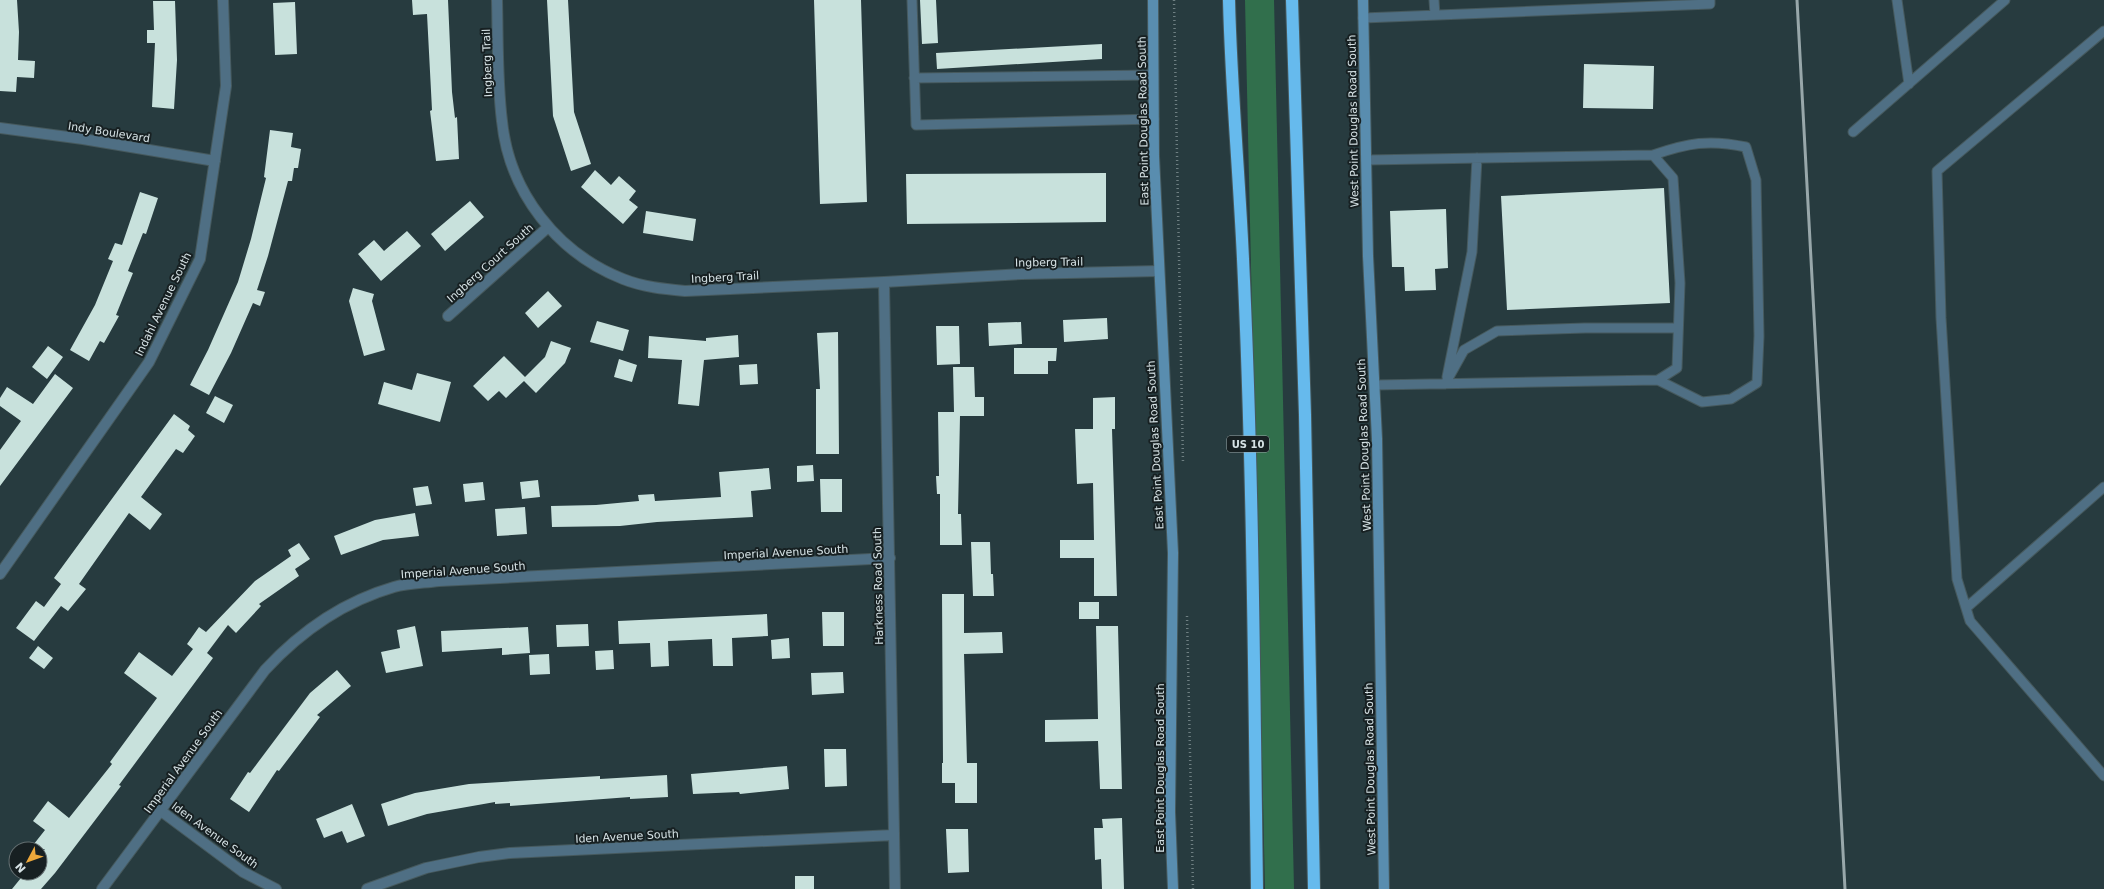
<svg xmlns="http://www.w3.org/2000/svg" width="2104" height="889" font-family="'DejaVu Sans',sans-serif">
<style>
.green{fill:#316f4c}
.building{fill:#c8e1dc}
.lines{fill:none;stroke-linecap:round;stroke-linejoin:round}
.lane-casing{stroke:#46595d;stroke-width:11}
.street-casing{stroke:#46595d;stroke-width:12}
.secondary-casing{stroke:#46595d;stroke-width:12}
.highway-casing{stroke:#46595d;stroke-width:14}
.path{stroke:#6e7f82;stroke-width:2.5;stroke-dasharray:1 3;stroke-linecap:butt}
.lane{stroke:#4f6f84;stroke-width:9}
.street{stroke:#4f6f84;stroke-width:10}
.secondary{stroke:#598daf;stroke-width:10}
.highway{stroke:#66baed;stroke-width:12}
.rail{stroke:#98a7aa;stroke-width:3}
.labels{text-anchor:middle;stroke-width:4;stroke-linejoin:round;paint-order:stroke}
.shield{fill:#172022;stroke:#9da8aa;stroke-width:1}
.shield-label{font-size:10px;font-weight:bold;fill:#d6e2e5}
.street-label{font-size:11px;fill:#d6e2e5;stroke:#172022}
</style>
<rect width="100%" height="100%" fill="#273b3f"/>
<!-- green -->
<path class="green" d="M 1245,0 L 1274,0 L 1294,889 L 1265,889 Z"/>
<!-- building -->
<path class="building" d="M 0,0 L 17,0 L 19,32 L 18,60 L 35,61 L 34,78 L 17,77 L 16,92 L 0,91 Z
M 412,0 L 448,0 L 452,92 L 455,118 L 457,117 L 459,159 L 436,161 L 430,111 L 432,110 L 427,14 L 413,15 Z
M 547,0 L 568,0 L 574,112 L 591,164 L 571,171 L 553,116 Z
M 814,0 L 861,0 L 867,202 L 820,204 Z
M 920,0 L 936,0 L 938,43 L 922,44 Z
M 153,1 L 175,1 L 177,60 L 174,109 L 152,107 L 155,43 L 147,43 L 147,30 L 154,30 Z
M 295,2 L 297,54 L 275,55 L 273,3 Z
M 1102,44 L 1102,59 L 937,69 L 936,53 Z
M 1584,64 L 1654,66 L 1653,109 L 1583,108 Z
M 270,130 L 293,133 L 291,147 L 301,149 L 298,168 L 294,168 L 292,181 L 288,181 L 268,256 L 257,290 L 265,292 L 260,306 L 253,303 L 231,353 L 209,395 L 190,385 L 208,350 L 238,282 L 251,239 L 266,178 L 264,177 Z
M 595,170 L 611,185 L 619,176 L 636,191 L 629,200 L 638,207 L 623,224 L 581,187 Z
M 1106,173 L 1106,222 L 907,224 L 906,174 Z
M 1664,188 L 1670,303 L 1507,310 L 1501,196 Z
M 140,192 L 158,198 L 146,234 L 143,233 L 128,271 L 133,273 L 116,315 L 119,316 L 104,343 L 100,341 L 89,361 L 70,350 L 95,305 L 113,261 L 108,259 L 115,243 L 122,245 Z
M 470,201 L 484,217 L 445,251 L 431,234 Z
M 1446,209 L 1448,268 L 1435,269 L 1436,290 L 1405,291 L 1404,267 L 1392,267 L 1390,211 Z
M 646,211 L 696,219 L 693,241 L 643,233 Z
M 407,231 L 421,246 L 381,281 L 358,254 L 374,240 L 384,251 Z
M 353,288 L 374,294 L 372,301 L 385,350 L 364,356 L 349,301 Z
M 548,291 L 562,306 L 538,328 L 525,313 Z
M 1107,318 L 1108,339 L 1064,342 L 1063,320 Z
M 597,321 L 629,330 L 623,351 L 590,342 Z
M 1021,322 L 1022,344 L 989,346 L 988,323 Z
M 936,326 L 959,326 L 960,364 L 937,365 Z
M 838,332 L 839,454 L 816,454 L 816,389 L 820,389 L 817,333 Z
M 738,335 L 739,357 L 704,360 L 699,406 L 678,404 L 682,360 L 648,358 L 649,336 L 706,341 L 706,338 Z
M 551,341 L 571,348 L 565,363 L 536,393 L 524,381 L 506,398 L 499,391 L 488,401 L 473,386 L 504,356 L 525,377 L 545,357 Z
M 48,346 L 63,357 L 47,379 L 32,367 Z
M 1014,348 L 1057,348 L 1056,361 L 1048,361 L 1048,374 L 1014,374 Z
M 619,359 L 637,365 L 632,382 L 614,377 Z
M 757,364 L 758,384 L 740,385 L 739,365 Z
M 953,367 L 974,367 L 975,397 L 984,397 L 984,416 L 960,416 L 958,514 L 961,514 L 962,545 L 940,545 L 940,494 L 937,494 L 936,476 L 939,476 L 938,412 L 954,412 Z
M 417,373 L 451,382 L 440,422 L 378,404 L 384,382 L 412,390 Z
M 55,374 L 73,388 L 0,486 L 0,450 L 21,421 L 0,406 L 0,398 L 7,387 L 33,404 Z
M 215,396 L 233,405 L 224,423 L 206,413 Z
M 1115,397 L 1115,429 L 1112,429 L 1117,596 L 1094,596 L 1094,558 L 1060,558 L 1060,540 L 1094,540 L 1093,483 L 1077,484 L 1075,429 L 1093,429 L 1093,398 Z
M 174,414 L 190,426 L 188,430 L 195,436 L 183,453 L 176,449 L 141,497 L 162,514 L 150,530 L 129,513 L 79,584 L 86,589 L 68,611 L 61,606 L 34,641 L 16,628 L 36,601 L 44,607 L 61,584 L 54,578 Z
M 813,465 L 814,481 L 797,482 L 797,466 Z
M 769,468 L 771,489 L 751,491 L 753,517 L 657,522 L 620,526 L 552,527 L 551,506 L 596,505 L 639,501 L 638,495 L 654,494 L 655,501 L 721,497 L 719,472 Z
M 820,479 L 842,479 L 842,512 L 821,512 Z
M 538,480 L 540,497 L 522,499 L 520,482 Z
M 483,482 L 485,500 L 465,502 L 463,484 Z
M 428,486 L 432,504 L 416,506 L 413,488 Z
M 525,507 L 527,534 L 497,536 L 495,509 Z
M 415,513 L 419,536 L 383,540 L 341,555 L 334,536 L 375,520 Z
M 971,542 L 990,542 L 991,574 L 993,574 L 994,596 L 973,596 Z
M 299,543 L 310,559 L 295,569 L 299,576 L 259,604 L 261,606 L 236,633 L 228,625 L 207,653 L 213,658 L 119,785 L 121,786 L 55,873 L 41,889 L 12,889 L 25,873 L 40,873 L 40,854 L 45,849 L 30,849 L 45,830 L 33,821 L 48,801 L 69,818 L 112,764 L 110,762 L 157,698 L 124,673 L 139,652 L 172,676 L 193,649 L 187,644 L 199,627 L 206,632 L 255,581 L 291,556 L 288,550 Z
M 942,594 L 964,594 L 964,633 L 1002,632 L 1003,653 L 964,654 L 967,763 L 977,763 L 977,803 L 955,803 L 955,783 L 942,783 L 942,763 L 943,763 Z
M 1079,602 L 1099,602 L 1099,619 L 1079,619 Z
M 822,612 L 844,612 L 844,646 L 823,646 Z
M 767,614 L 768,636 L 732,638 L 733,666 L 713,666 L 712,639 L 668,641 L 669,666 L 651,667 L 650,643 L 619,644 L 618,621 Z
M 588,624 L 589,646 L 557,647 L 556,625 Z
M 415,626 L 423,666 L 386,673 L 381,652 L 400,648 L 397,630 Z
M 1096,626 L 1118,626 L 1122,789 L 1100,789 L 1098,741 L 1045,742 L 1045,720 L 1098,719 Z
M 528,627 L 530,653 L 502,655 L 502,648 L 442,652 L 441,631 Z
M 789,638 L 790,658 L 772,659 L 771,640 Z
M 38,646 L 53,658 L 44,669 L 29,658 Z
M 613,650 L 614,669 L 596,670 L 595,651 Z
M 549,654 L 550,674 L 530,675 L 529,655 Z
M 337,670 L 351,686 L 317,715 L 320,717 L 279,771 L 277,770 L 249,812 L 230,799 L 248,772 L 250,773 L 310,693 Z
M 843,672 L 844,693 L 812,695 L 811,673 Z
M 824,749 L 846,749 L 847,786 L 825,787 Z
M 787,766 L 789,789 L 740,794 L 739,792 L 693,794 L 691,774 Z
M 667,775 L 668,797 L 630,799 L 630,797 L 510,806 L 510,803 L 495,804 L 495,802 L 427,814 L 388,826 L 381,804 L 415,793 L 469,784 L 600,776 L 600,779 Z
M 352,804 L 365,836 L 347,843 L 342,831 L 324,838 L 316,819 Z
M 1122,818 L 1124,889 L 1102,889 L 1101,859 L 1095,860 L 1094,828 L 1103,828 L 1102,819 Z
M 946,829 L 968,829 L 969,872 L 948,873 Z
M 795,876 L 814,876 L 814,889 L 795,889 Z"/>
<g class="lines">
<defs>
<path id="lane" d="M 912,0 L 916,125 L 1154,119
M 1434,0 L 1435,15
M 1897,0 L 1909,84
M 1363,18 L 1710,4 L 1710,0
M 2104,31 L 1937,171 L 1941,318 L 1957,579 L 1970,621 L 2104,776
M 914,78 L 1153,75
M 1853,132 L 2005,0
M 1653,155 C 1688,143 1709,139 1746,147 L 1756,180 L 1759,336 L 1757,383 L 1731,399 L 1702,402 L 1658,380
M 1366,160 L 1653,155 L 1673,178 L 1680,283 L 1677,368 L 1658,380 L 1375,385
M 1447,377 L 1472,252 L 1477,158
M 1445,384 L 1464,350 L 1497,331 L 1585,328 L 1678,328
M 1966,608 L 2104,487"/>
<path id="street" d="M 497,0 C 498,40 497,81 502,121 C 509,192 557,253 623,279 C 643,287 664,289 685,291 L 884,282 L 1022,274 L 1159,271
M 0,128 L 83,139 L 215,161
M 884,282 L 895,889
M 448,316 L 547,228
M 0,574 L 149,362 L 200,259 L 226,86 L 223,0
M 161,811 L 243,872 L 276,889
M 102,889 L 265,670 C 301,631 342,602 394,587 C 408,583 424,583 439,581 L 890,558
M 367,889 L 426,868 L 479,857 L 510,853 L 894,835"/>
<path id="secondary" d="M 1153,0 L 1154,156 L 1173,553 L 1170,812 L 1173,889
M 1363,0 L 1368,256 L 1377,439 L 1384,889"/>
<path id="highway" d="M 1229,0 C 1231,86 1239,172 1243,259 C 1253,469 1254,679 1257,889
M 1292,0 L 1305,415 L 1314,889"/>
</defs>
<!-- lane casing -->
<use href="#lane" class="lane-casing"/>
<!-- street casing -->
<use href="#street" class="street-casing"/>
<!-- secondary casing -->
<use href="#secondary" class="secondary-casing"/>
<!-- highway casing -->
<use href="#highway" class="highway-casing"/>
<!-- path -->
<path class="path" d="M 1174,0 L 1183,463
M 1187,616 L 1193,889"/>
<!-- lane -->
<use href="#lane" class="lane"/>
<!-- street -->
<use href="#street" class="street"/>
<!-- secondary -->
<use href="#secondary" class="secondary"/>
<!-- highway -->
<use href="#highway" class="highway"/>
<!-- rail -->
<path class="rail" d="M 1797,0 L 1845,889"/>
</g>
<g class="labels">
<!-- shield labels -->
<rect class="shield" x="1227" y="436" width="42" height="16" rx="3"/>
<g class="shield-label">
<text x="1248" y="448">US 10</text>
</g>
<!-- street labels -->
<g class="street-label">
<text transform="translate(487 63) rotate(-92)" y="4">Ingberg Trail</text>
<text transform="translate(1143 121) rotate(-91)" y="4">East Point Douglas Road South</text>
<text transform="translate(1353 121) rotate(-91)" y="4">West Point Douglas Road South</text>
<text transform="translate(109 132) rotate(9)" y="4">Indy Boulevard</text>
<text transform="translate(1049 262) rotate(-1)" y="4">Ingberg Trail</text>
<text transform="translate(490 263) rotate(-42)" y="4">Ingberg Court South</text>
<text transform="translate(725 277) rotate(-3)" y="4">Ingberg Trail</text>
<text transform="translate(163 304) rotate(-64)" y="4">Indahl Avenue South</text>
<text transform="translate(1155 445) rotate(-93)" y="4">East Point Douglas Road South</text>
<text transform="translate(1364 445) rotate(-92)" y="4">West Point Douglas Road South</text>
<text transform="translate(786 552) rotate(-3)" y="4">Imperial Avenue South</text>
<text transform="translate(463 570) rotate(-4)" y="4">Imperial Avenue South</text>
<text transform="translate(878 586) rotate(-91)" y="4">Harkness Road South</text>
<text transform="translate(183 761) rotate(-54)" y="4">Imperial Avenue South</text>
<text transform="translate(1160 768) rotate(-90)" y="4">East Point Douglas Road South</text>
<text transform="translate(1370 769) rotate(-91)" y="4">West Point Douglas Road South</text>
<text transform="translate(215 835) rotate(36)" y="4">Iden Avenue South</text>
<text transform="translate(627 836) rotate(-3)" y="4">Iden Avenue South</text>
</g>
</g>
<!-- north arrow -->
<g transform="translate(28 861) rotate(229)"><circle r="19" fill="#172022" stroke="#636e70"/>
<path d="M0-3L7 15L0 10L-7 15Z" fill="#eda83b"/>
<text y="-6" font-size="11" font-weight="bold" text-anchor="middle" fill="#d6e2e5">N</text>
</g>
</svg>
